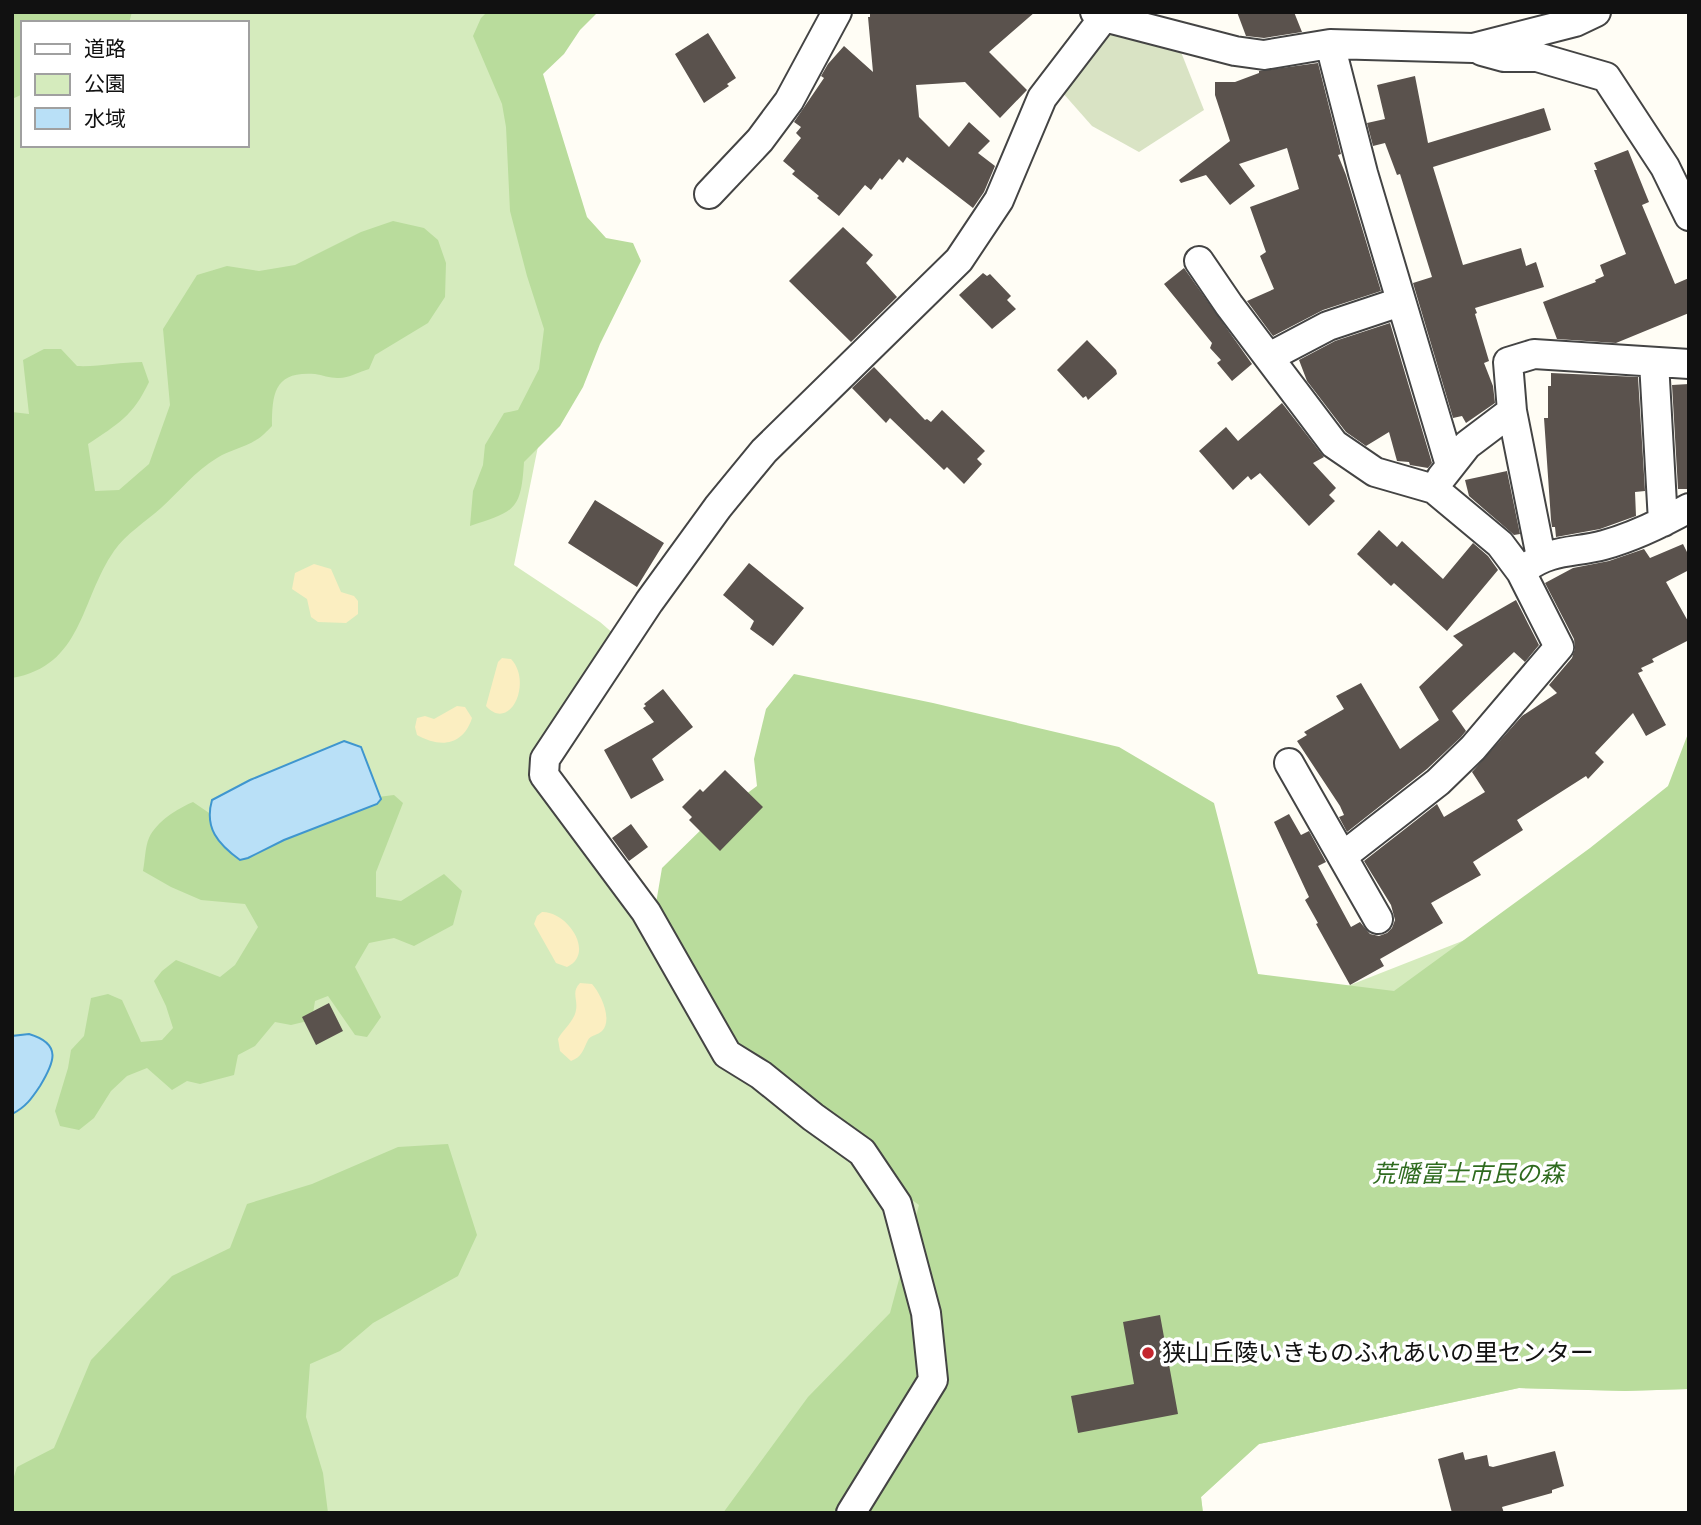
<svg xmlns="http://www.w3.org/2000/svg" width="1701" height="1525" font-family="'Noto Serif','Noto Sans JP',serif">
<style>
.green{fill:#d5ebbd;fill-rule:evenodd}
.forest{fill:#b9dc9c}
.sand{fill:#fbeec1}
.cemetery{fill:#d9e3c4}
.water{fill:#b9e0f7;stroke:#3f96cf;stroke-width:2}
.building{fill:#5a524d}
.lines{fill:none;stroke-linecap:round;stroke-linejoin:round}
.street-casing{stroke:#444;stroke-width:32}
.street{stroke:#fff;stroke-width:28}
.poi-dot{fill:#c4262e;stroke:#fff;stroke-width:2.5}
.labels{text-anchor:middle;stroke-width:7;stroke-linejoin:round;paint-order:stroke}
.park-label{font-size:24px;font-style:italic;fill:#2f6b1f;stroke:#fff}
.poi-label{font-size:24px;fill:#111;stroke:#fff;text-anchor:start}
</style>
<rect width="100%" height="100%" fill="#fffdf5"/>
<!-- green -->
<path class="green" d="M 12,12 L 548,12 L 522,21 L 602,305 L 546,407 L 514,565 L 600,622 L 622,641 L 545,759 L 646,912 L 1223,1035 L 1689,852 L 1689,1389 L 1625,1391 L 1519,1388 L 1259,1444 L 1201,1497 L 1203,1513 L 12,1513 ZM 23,23 L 247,23 L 247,145 L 23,145 Z"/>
<!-- forest -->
<path class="forest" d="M 12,12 L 132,12 L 129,23 L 23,23 L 23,94 L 12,99 Z
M 487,12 L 598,12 L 580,30 L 564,54 L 543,74 L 587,217 L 606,238 L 633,243 L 641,261 L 600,344 L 583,387 L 560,426 L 524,462 C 521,511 515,511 470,526 L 473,491 L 483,465 L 485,445 L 504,413 L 518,410 L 539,369 L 544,329 L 527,276 L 510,211 L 506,127 L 502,104 L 473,36 L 481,18 Z
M 393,221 L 424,228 L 438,240 L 446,263 L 445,297 L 428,323 L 375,355 L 369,369 C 359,372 347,379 337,378 C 330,378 322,375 315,374 C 275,371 272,392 272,426 C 267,431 262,437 256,440 C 244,448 229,450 217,458 C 195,471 180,491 161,508 C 145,522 126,534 114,551 C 80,600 83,666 12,678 L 12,412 L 29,414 L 23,360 L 44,349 L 61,349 L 77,366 C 99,367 120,362 142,362 L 149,382 C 133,416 118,424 88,444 L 95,491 L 119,490 L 149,464 L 170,405 L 163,329 L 197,275 L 227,266 L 259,271 L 295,265 L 361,232 Z
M 794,674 L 933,703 L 1119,747 L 1214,803 L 1258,974 L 1394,991 L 1590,848 L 1668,786 L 1689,731 L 1689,1389 L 1625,1391 L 1519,1388 L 1259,1444 L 1201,1497 L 1203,1513 L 723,1513 L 808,1397 L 890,1313 L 919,1205 L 787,1110 L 728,1040 L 654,915 L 662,868 L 712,819 L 757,786 L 754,759 L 766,709 Z
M 394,795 L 403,803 L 376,872 L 376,897 L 401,901 L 444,874 L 462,891 L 453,925 L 414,946 L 394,938 L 369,943 L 355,967 L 381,1017 L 367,1037 L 355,1035 L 328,996 L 315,1001 L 312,1020 L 291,1025 L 275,1022 L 255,1046 L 238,1055 L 234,1075 L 200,1084 L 187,1081 L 172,1090 L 147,1068 L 127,1076 L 111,1091 L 94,1118 L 79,1130 L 60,1126 L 55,1111 L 68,1068 L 71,1050 L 84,1036 L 91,998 L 108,994 L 122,1000 L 141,1042 L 162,1040 L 173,1028 L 166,1006 L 154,981 L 162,971 L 176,960 L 220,977 L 235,965 L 258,927 L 245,904 L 201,900 L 171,887 L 143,871 C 145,861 145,847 149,838 C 157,821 177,809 193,802 L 215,817 Z
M 448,1144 L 477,1235 L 458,1276 L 373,1323 L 340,1351 L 310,1364 L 306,1417 L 323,1473 L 328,1513 L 12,1513 L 12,1483 L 17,1467 L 54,1448 L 91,1360 L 172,1276 L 230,1248 L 247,1204 L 312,1184 L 398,1147 Z"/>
<!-- sand -->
<path class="sand" d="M 314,564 L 331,569 L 341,592 L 354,596 L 358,601 L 358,614 L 346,623 L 318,622 L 311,617 L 307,599 L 292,589 L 295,573 Z
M 502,658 L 511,659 C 533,682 510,733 486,706 L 498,662 Z
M 457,706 L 465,707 L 472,718 C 463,746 440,748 417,735 L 415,727 L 417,718 L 425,716 L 434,719 Z
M 542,912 C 567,911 596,953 567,967 L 556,963 L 534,924 L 537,916 Z
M 580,983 L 592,984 C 601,994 613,1020 602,1031 C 598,1035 591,1035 588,1040 C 583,1050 582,1057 571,1061 L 560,1051 L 558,1039 C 563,1029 574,1022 576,1010 C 578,999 571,992 580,983 Z"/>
<!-- cemetery -->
<path class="cemetery" d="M 1111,29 L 1179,47 L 1204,110 L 1139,152 L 1092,126 L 1062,92 Z"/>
<!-- water -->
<path class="water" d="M 344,741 L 361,747 L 381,799 L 377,804 L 284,840 L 248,858 L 240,860 C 218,844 204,828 212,800 L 250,780 Z
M 29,1034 C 63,1044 54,1063 40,1086 C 32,1098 26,1107 12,1114 L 12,1036 Z"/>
<!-- building -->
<path class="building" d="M 870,12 L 1035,12 L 989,52 L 1027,90 L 1000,118 L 965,82 L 916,85 L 919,117 L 949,147 L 969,122 L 990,141 L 978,153 L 995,166 L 984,192 L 973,208 L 907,157 L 903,163 L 899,159 L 882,180 L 880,178 L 871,190 L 865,185 L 839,216 L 817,198 L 819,196 L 792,174 L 795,171 L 783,161 L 801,138 L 796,133 L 801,127 L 794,122 L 824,78 L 821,76 L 828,64 L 844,46 L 873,72 L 868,17 L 870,17 Z
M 1237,12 L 1294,12 L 1302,32 L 1264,38 L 1246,36 Z
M 708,33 L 736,78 L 727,84 L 729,86 L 704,103 L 675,54 Z
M 1318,63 L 1341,154 L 1338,155 L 1346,175 L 1381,291 L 1323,310 L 1273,336 L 1247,301 L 1274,289 L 1260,256 L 1266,252 L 1250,207 L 1299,189 L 1287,148 L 1239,164 L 1255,186 L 1230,205 L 1206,175 L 1181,183 L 1179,180 L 1230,141 L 1215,95 L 1215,82 L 1235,82 L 1259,73 L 1259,71 Z
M 1415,76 L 1428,143 L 1544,108 L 1551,130 L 1433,167 L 1463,265 L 1521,248 L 1526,266 L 1536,262 L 1544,287 L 1475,308 L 1477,313 L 1475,314 L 1489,361 L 1484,363 L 1493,386 L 1495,403 L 1466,423 L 1462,416 L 1453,418 L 1413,283 L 1432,277 L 1400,174 L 1397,175 L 1385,143 L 1373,146 L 1367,123 L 1385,119 L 1377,85 Z
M 1628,150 L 1649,202 L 1642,205 L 1675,284 L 1689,278 L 1689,313 L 1616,343 L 1557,339 L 1543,302 L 1596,282 L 1595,280 L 1604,276 L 1600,265 L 1626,254 L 1594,170 L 1597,170 L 1594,163 Z
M 843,227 L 873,255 L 866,263 L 897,297 L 851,342 L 789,281 Z
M 1184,268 L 1252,364 L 1232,381 L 1217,363 L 1221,360 L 1210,348 L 1212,343 L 1164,284 Z
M 983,273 L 987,276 L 990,274 L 1011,296 L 1007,300 L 1016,309 L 992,329 L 959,295 Z
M 1390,323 L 1432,463 L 1428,468 L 1410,465 L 1409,462 L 1397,461 L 1389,432 L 1366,446 L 1346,432 L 1307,381 L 1299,360 L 1335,341 Z
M 1087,340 L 1116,370 L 1117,374 L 1088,400 L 1086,396 L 1083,398 L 1057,370 Z
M 874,367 L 925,420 L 927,419 L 931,422 L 942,410 L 985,451 L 977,459 L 982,464 L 964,484 L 947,467 L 944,470 L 890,418 L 886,423 L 852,388 Z
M 1551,373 L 1638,377 L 1645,491 L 1635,492 L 1636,516 L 1600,529 L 1556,537 L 1555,527 L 1552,527 L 1551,520 L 1544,418 L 1548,418 L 1548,386 L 1551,386 Z
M 1689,384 L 1689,489 L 1678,489 L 1672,385 Z
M 1282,403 L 1324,457 L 1313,463 L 1336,488 L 1329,495 L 1335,501 L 1309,526 L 1260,473 L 1251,480 L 1248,476 L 1233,490 L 1199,451 L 1226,427 L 1238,441 Z
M 1507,471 L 1520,534 L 1514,535 L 1469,496 L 1465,480 Z
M 595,500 L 664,543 L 637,587 L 568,543 Z
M 1379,530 L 1397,547 L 1402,541 L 1443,579 L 1473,543 L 1488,556 L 1498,570 L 1447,631 L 1394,583 L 1391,586 L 1357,554 Z
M 1683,544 L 1689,556 L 1689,570 L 1666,582 L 1689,623 L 1689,640 L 1652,659 L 1654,662 L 1641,668 L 1643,671 L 1638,673 L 1666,725 L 1646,736 L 1633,713 L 1595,753 L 1604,762 L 1588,779 L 1586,776 L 1517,820 L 1523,830 L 1473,862 L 1481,875 L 1431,903 L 1443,923 L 1380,959 L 1384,966 L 1350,985 L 1316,924 L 1318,923 L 1305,900 L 1309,897 L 1274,822 L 1289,814 L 1301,835 L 1309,831 L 1326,862 L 1318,866 L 1351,927 L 1360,922 L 1370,934 L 1379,936 L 1387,933 L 1392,928 L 1395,920 L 1391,905 L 1364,861 L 1437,804 L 1444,817 L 1485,792 L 1472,772 L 1522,716 L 1557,693 L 1549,685 L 1572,658 L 1575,648 L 1574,639 L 1545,583 L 1573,568 L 1609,561 L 1644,549 L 1650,558 Z
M 749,563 L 804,608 L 773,646 L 750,629 L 754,621 L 723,595 Z
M 1516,600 L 1539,645 L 1525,662 L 1514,652 L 1452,711 L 1466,731 L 1461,737 L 1427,769 L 1347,832 L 1339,817 L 1344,815 L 1340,806 L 1297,741 L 1307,735 L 1304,732 L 1344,709 L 1336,696 L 1361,683 L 1400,749 L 1439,720 L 1419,687 L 1463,645 L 1453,636 Z
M 663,689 L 693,727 L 652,759 L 664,780 L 631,799 L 604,750 L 654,722 L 643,708 L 646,706 L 644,704 Z
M 725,770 L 763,807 L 720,851 L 689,820 L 692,817 L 682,807 L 700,789 L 703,792 Z
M 631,824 L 648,847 L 629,861 L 612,838 Z
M 329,1003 L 343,1031 L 316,1045 L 302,1017 Z
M 1160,1315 L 1178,1414 L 1078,1433 L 1071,1396 L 1134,1384 L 1123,1322 Z
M 1555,1451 L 1564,1486 L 1552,1490 L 1552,1493 L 1502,1507 L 1504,1513 L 1452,1513 L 1438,1459 L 1463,1452 L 1465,1460 L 1487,1455 L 1489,1466 L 1493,1467 Z"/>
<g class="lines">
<defs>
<path id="street" d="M 1104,17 L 1235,51 L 1264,55 L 1330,44 L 1473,48 L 1575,22 L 1596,12
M 1330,44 L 1363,173 L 1450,465
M 1482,51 L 1504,57 L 1537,57 L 1606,77 L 1665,167 L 1689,216
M 709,194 L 760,140 L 789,101 L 837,12
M 1199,261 L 1229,305 L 1334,444 L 1375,472 L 1434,489 L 1500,544 L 1521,572 L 1559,647 L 1473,748 L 1438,782 L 1343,856
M 1269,357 L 1328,326 L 1400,302
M 1654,362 L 1663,522
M 1441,478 L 1467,445 L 1512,411
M 1541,557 L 1512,411 L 1508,362 L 1534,354 L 1689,364
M 1526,568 C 1551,549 1574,553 1604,545 C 1633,537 1662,523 1689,508
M 1289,763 L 1378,919
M 851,1513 L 933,1380 L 926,1313 L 897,1204 L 862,1152 L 813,1117 L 761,1075 L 727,1054 L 646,912 L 544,775 L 545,759 L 649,602 L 718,507 L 764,451 L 959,260 L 999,200 L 1042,98 L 1104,17 L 1095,12"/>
</defs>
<!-- street casing -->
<use href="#street" class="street-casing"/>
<!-- street -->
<use href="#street" class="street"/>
</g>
<!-- markers -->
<circle class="poi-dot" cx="1148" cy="1353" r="7"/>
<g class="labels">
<!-- park labels -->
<g class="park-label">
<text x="1468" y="1182">荒幡富士市民の森</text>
</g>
<!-- poi labels -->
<g class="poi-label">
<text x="1162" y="1361">狭山丘陵いきものふれあいの里センター</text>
</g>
</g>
<!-- border -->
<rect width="1701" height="1525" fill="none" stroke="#111111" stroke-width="28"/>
<!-- legend -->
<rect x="21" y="21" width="228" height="126" fill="#ffffff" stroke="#a0a0a0" stroke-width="2"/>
<rect x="35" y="44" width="35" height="10" fill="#ffffff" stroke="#a0a0a0" stroke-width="2"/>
<text x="84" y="56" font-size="21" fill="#111111">道路</text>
<rect x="35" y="74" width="35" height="21" fill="#d5ebbd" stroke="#a0a0a0" stroke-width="2"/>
<text x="84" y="91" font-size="21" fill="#111111">公園</text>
<rect x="35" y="108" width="35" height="21" fill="#b9e0f7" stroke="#a0a0a0" stroke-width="2"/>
<text x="84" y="126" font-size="21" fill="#111111">水域</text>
</svg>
